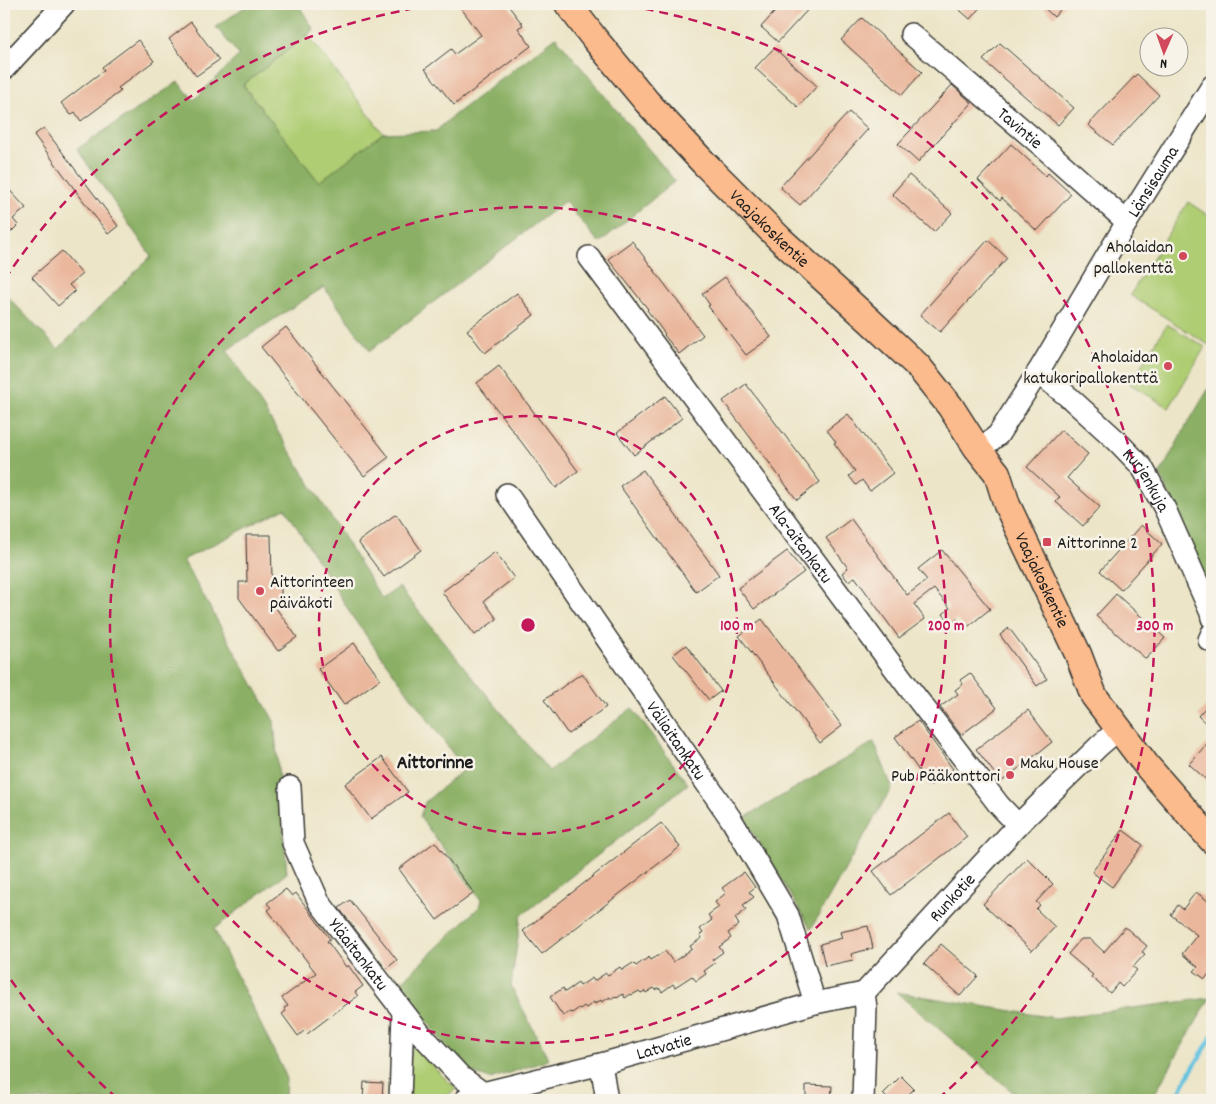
<svg xmlns="http://www.w3.org/2000/svg" width="1216" height="1104" font-family="Dekko,sans-serif">
<style>
.green{fill:#afcd73;stroke:#667448}
.forest{fill:#8bb065;stroke:#546640}
.lines{fill:none;stroke-linecap:round;stroke-linejoin:round}
.stream{stroke:#61c2e0;stroke-width:4.5}
.building{fill:#eab79c}
.minor-casing{stroke:#3b3a36;stroke-width:24}
.major-casing{stroke:#3b3a36;stroke-width:29}
.minor{stroke:#fff;stroke-width:21}
.major{stroke:#fbbb8c;stroke-width:26}
.ring{fill:none;stroke:#c2185b;stroke-width:2.5;stroke-dasharray:9 6}
.poi-dot{fill:#d1495b;stroke:#f7f3e8;stroke-width:2}
.labels{text-anchor:middle;stroke-width:5;stroke-linejoin:round;paint-order:stroke}
.street-label{font-size:18px;fill:#1c1c1c;stroke:#f7f3e8}
.poi-label{font-size:18px;fill:#1c1c1c;stroke:#f7f3e8;text-anchor:end}
.quarter-label{font-size:20px;font-weight:bold;fill:#1c1c1c;stroke:#f7f3e8}
.centre{fill:#c2185b;stroke:#f7f3e8;stroke-width:2.5}
.ring-label{font-size:15px;text-anchor:middle;font-weight:bold;fill:#c2185b;stroke:#f7f3e8;stroke-width:5;stroke-linejoin:round;paint-order:stroke}
</style>
<rect width="100%" height="100%" fill="#f7f3e8"/>
<filter id="ink" filterUnits="userSpaceOnUse"><feTurbulence type="fractalNoise" baseFrequency=".02" numOctaves="2"/><feDisplacementMap in="SourceGraphic" scale="10" xChannelSelector="R" yChannelSelector="G"/><feConvolveMatrix kernelMatrix="1 2 1 2 8 2 1 2 1" color-interpolation-filters="sRGB"/></filter>
<filter id="wash" filterUnits="userSpaceOnUse"><feTurbulence type="fractalNoise" baseFrequency=".0096" numOctaves="4" result="noise"/><feDisplacementMap in="SourceGraphic" scale="20" xChannelSelector="R" yChannelSelector="G"/><feGaussianBlur stdDeviation="1.12" result="paint"/><feColorMatrix in="noise" values="0 0 0 0 0 0 0 0 0 0 0 0 0 0 0 0 0 1.4 0 .05"/><feComposite in="paint" operator="in"/></filter>
<g filter="url(#wash)">
<rect width="100%" height="100%" fill="#ece5c8"/>
<!-- green -->
<path class="green" d="M 308,35 L 383,133 L 319,182 L 243,85 Z
M 1188,202 L 1212,218 L 1212,347 L 1130,295 Z
M 1167,324 L 1205,347 L 1169,408 L 1130,384 Z
M 412,1046 L 418,1048 L 440,1074 L 457,1089 L 439,1100 L 404,1100 Z"/>
<!-- forest -->
<path class="forest" d="M 249,4 L 298,4 L 314,30 L 243,85 L 319,182 L 383,133 L 436,131 L 454,115 L 556,37 L 675,181 L 599,243 L 565,201 L 370,351 L 324,287 L 227,350 L 382,599 L 399,587 L 549,771 L 632,708 L 688,784 L 521,916 L 511,986 L 549,1060 L 490,1079 L 464,1070 L 399,984 L 479,907 L 481,900 L 420,817 L 425,802 L 464,769 L 354,619 L 285,508 L 183,560 L 274,721 L 287,873 L 214,929 L 286,1076 L 285,1100 L 4,1100 L 4,293 L 58,349 L 151,256 L 77,149 L 178,82 L 194,100 L 239,55 L 216,27 Z
M 1212,383 L 1212,597 L 1160,474 L 1185,428 Z
M 874,742 L 892,787 L 811,929 L 744,818 Z
M 896,992 L 1055,1018 L 1210,998 L 1151,1100 L 1022,1100 Z"/>
<g class="lines">
<!-- stream -->
<path class="stream" d="M 1175,1100 L 1191,1071 L 1212,1037"/>
</g>
<g id="blocks">
<!-- building -->
<path class="building" d="M 458,4 L 507,4 L 523,25 L 518,28 L 531,46 L 454,105 L 425,69 L 451,49 L 455,54 L 481,35 Z
M 782,4 L 813,4 L 778,42 L 761,27 Z
M 953,4 L 983,4 L 970,19 Z
M 1040,4 L 1065,4 L 1054,17 Z
M 862,18 L 922,72 L 902,95 L 841,40 Z
M 191,22 L 219,60 L 196,76 L 169,39 Z
M 138,40 L 154,61 L 118,88 L 121,91 L 81,121 L 75,112 L 71,115 L 61,103 L 104,70 L 102,67 Z
M 1000,43 L 1074,108 L 1058,125 L 983,60 Z
M 774,48 L 817,86 L 798,107 L 755,68 Z
M 1137,74 L 1159,95 L 1113,145 L 1088,125 Z
M 952,85 L 972,103 L 918,162 L 898,144 Z
M 849,112 L 868,129 L 800,205 L 780,187 Z
M 44,128 L 118,226 L 108,234 L 34,135 Z
M 1011,144 L 1046,176 L 1048,173 L 1071,194 L 1037,231 L 1002,198 L 1000,201 L 978,180 Z
M 909,175 L 952,213 L 934,232 L 892,194 Z
M 4,184 L 26,208 L 13,219 L 18,225 L 4,239 Z
M 988,240 L 1007,258 L 940,332 L 920,315 Z
M 632,241 L 703,335 L 679,354 L 664,335 L 665,334 L 647,310 L 648,309 L 608,259 Z
M 62,251 L 82,274 L 69,285 L 75,291 L 58,306 L 32,277 Z
M 725,277 L 771,337 L 746,355 L 708,306 L 710,305 L 702,294 Z
M 517,293 L 534,315 L 485,353 L 467,330 Z
M 286,327 L 389,457 L 364,476 L 261,347 Z
M 499,366 L 578,471 L 556,488 L 477,383 Z
M 746,384 L 820,482 L 797,500 L 723,401 Z
M 665,396 L 682,418 L 634,455 L 617,433 Z
M 848,414 L 893,473 L 870,491 L 862,480 L 856,485 L 849,476 L 855,471 L 834,443 L 836,442 L 827,430 Z
M 1061,430 L 1088,454 L 1067,478 L 1100,507 L 1083,526 L 1056,502 L 1060,497 L 1027,467 Z
M 643,470 L 719,575 L 696,592 L 620,486 Z
M 396,514 L 421,550 L 384,577 L 358,542 Z
M 851,519 L 907,595 L 927,580 L 918,569 L 942,550 L 990,609 L 965,629 L 957,619 L 951,624 L 943,614 L 950,608 L 934,589 L 914,604 L 925,619 L 899,638 L 855,577 L 848,581 L 842,573 L 848,568 L 826,538 Z
M 1141,525 L 1162,544 L 1121,590 L 1100,571 Z
M 246,535 L 271,535 L 272,580 L 281,580 L 281,599 L 270,600 L 297,637 L 278,651 L 239,598 L 239,582 L 247,582 Z
M 787,551 L 804,572 L 754,609 L 738,588 Z
M 495,552 L 514,578 L 484,601 L 497,619 L 475,635 L 442,592 Z
M 1116,594 L 1165,638 L 1146,659 L 1096,616 Z
M 762,619 L 842,726 L 820,743 L 739,636 Z
M 1009,628 L 1047,679 L 1037,686 L 1000,635 Z
M 354,643 L 380,679 L 344,705 L 318,669 Z
M 686,645 L 721,691 L 709,700 L 673,655 Z
M 582,673 L 606,707 L 568,734 L 544,700 Z
M 970,673 L 997,708 L 961,735 L 940,707 L 958,694 L 955,690 L 963,684 L 960,680 Z
M 1212,700 L 1212,729 L 1198,716 Z
M 1028,710 L 1052,742 L 1001,782 L 976,749 Z
M 918,721 L 953,769 L 930,786 L 895,737 Z
M 1212,738 L 1212,785 L 1189,764 Z
M 382,757 L 408,792 L 371,819 L 345,784 Z
M 949,813 L 967,837 L 891,895 L 873,871 Z
M 661,823 L 680,847 L 542,954 L 523,931 Z
M 1123,830 L 1143,845 L 1112,887 L 1092,872 Z
M 435,842 L 474,893 L 437,920 L 399,869 Z
M 1027,858 L 1053,884 L 1036,902 L 1040,905 L 1036,909 L 1055,927 L 1032,951 L 983,904 Z
M 744,872 L 755,887 L 749,892 L 754,897 L 743,905 L 746,910 L 735,918 L 739,925 L 728,933 L 731,938 L 719,947 L 723,952 L 712,960 L 715,963 L 704,971 L 706,974 L 696,981 L 692,976 L 675,987 L 673,984 L 662,992 L 659,988 L 656,990 L 654,988 L 646,993 L 645,991 L 641,993 L 639,991 L 632,995 L 631,994 L 625,998 L 623,994 L 617,998 L 615,996 L 611,999 L 610,997 L 602,1002 L 601,1000 L 595,1004 L 594,1002 L 586,1008 L 584,1006 L 580,1009 L 579,1008 L 572,1013 L 570,1012 L 563,1016 L 550,997 L 563,988 L 565,992 L 578,983 L 580,986 L 592,978 L 594,981 L 606,973 L 608,975 L 620,967 L 622,970 L 633,963 L 636,966 L 649,957 L 651,960 L 665,951 L 673,962 L 692,949 L 690,946 L 702,938 L 700,935 L 703,933 L 700,929 L 712,920 L 708,915 L 719,907 L 715,902 L 726,893 L 722,888 Z
M 286,889 L 292,896 L 296,893 L 330,939 L 327,941 L 346,967 L 348,965 L 363,986 L 355,992 L 358,996 L 340,1009 L 307,1034 L 304,1031 L 298,1036 L 282,1014 L 286,1011 L 284,1008 L 288,1006 L 282,998 L 316,973 L 268,910 L 271,908 L 267,903 Z
M 1196,892 L 1212,904 L 1212,970 L 1205,979 L 1194,971 L 1198,967 L 1182,954 L 1197,935 L 1171,915 L 1178,905 L 1183,909 Z
M 350,900 L 397,960 L 386,969 L 339,908 Z
M 868,926 L 873,948 L 851,954 L 853,960 L 825,966 L 820,944 L 842,938 L 840,932 Z
M 1125,927 L 1147,946 L 1142,952 L 1145,954 L 1133,967 L 1137,970 L 1122,987 L 1118,983 L 1110,993 L 1091,977 L 1093,975 L 1068,954 L 1081,939 L 1090,939 L 1104,952 Z
M 941,944 L 978,976 L 960,996 L 924,964 Z
M 901,1076 L 914,1089 L 908,1095 L 914,1100 L 889,1100 L 883,1094 Z
M 364,1082 L 383,1083 L 382,1100 L 363,1100 Z
M 806,1085 L 832,1086 L 831,1100 L 806,1100 Z"/>
</g>
</g>
<g filter="url(#ink)">
<use href="#blocks" fill-opacity="0" stroke="#3b3a36" stroke-width="1"/>
<g class="lines">
<defs>
<g id="minor">
<path id="s1" d="M 911,34 L 1043,147 L 1127,222"/>
<path d="M 4,69 L 64,4"/>
<path id="s2" d="M 589,257 L 909,688 L 999,805 L 1018,825"/>
<path id="s3" d="M 1038,372 L 1071,399 L 1117,441 L 1142,467 L 1165,509 L 1211,613 L 1212,618"/>
<path id="s4" d="M 977,448 L 989,442 L 998,435 L 1038,372 L 1127,222 L 1212,86"/>
<path id="s5" d="M 507,494 L 731,819 L 788,915 L 815,1003"/>
<path d="M 1209,640 L 1212,633"/>
<path id="s6" d="M 290,787 L 293,843 L 319,902 L 419,1032 L 461,1077 L 483,1093"/>
<path id="s7" d="M 864,993 L 1018,825 L 1099,746 L 1120,728"/>
<path d="M 601,1064 L 607,1100"/>
<path d="M 400,1100 L 403,1012"/>
<path id="s8" d="M 465,1100 L 483,1093 L 601,1064 L 815,1003 L 864,993"/>
<path d="M 863,1100 L 866,1008 L 864,993"/>
</g>
<g id="major">
<path id="s9" d="M 568,4 L 594,38 L 647,102 L 703,162 L 780,239 L 870,321 L 918,366 L 950,406 L 977,448 L 997,473 L 1007,505 L 1078,654 L 1094,696 L 1147,766 L 1195,821 L 1212,840"/>
</g>
</defs>
<!-- minor casing -->
<use href="#minor" class="minor-casing"/>
<!-- major casing -->
<use href="#major" class="major-casing"/>
<!-- minor -->
<use href="#minor" class="minor"/>
<!-- major -->
<use href="#major" class="major"/>
</g>
</g>
<!-- distance rings -->
<g class="ring">
<circle cx="528" cy="625" r="209"/>
<circle cx="528" cy="625" r="418"/>
<path d="M117 1098A627 627 0 0 1 5 971M5 279A627 627 0 0 1 441 4M615 4A627 627 0 0 1 939 1098"/>
</g>
<!-- markers -->
<g class="poi-dot">
<circle cx="1183" cy="256" r="5"/>
<circle cx="1168" cy="366" r="5"/>
<rect x="1042" y="537" width="10" height="10" rx="2.5"/>
<circle cx="260" cy="591" r="5"/>
<circle cx="1010" cy="762" r="5"/>
<circle cx="1010" cy="775" r="5"/>
</g>
<g class="labels">
<!-- street labels -->
<g class="street-label">
<text dy="6" stroke="none"><textPath href="#s1" startOffset="144">Tavintie</textPath></text>
<text dy="6" stroke="none"><textPath href="#s4" startOffset="322">Länsisauma</textPath></text>
<text dy="6" stroke="none"><textPath href="#s9" startOffset="302">Vaajakoskentie</textPath></text>
<text dy="6" stroke="none"><textPath href="#s3" startOffset="154">Kurjenkuja</textPath></text>
<text dy="6" stroke="none"><textPath href="#s2" startOffset="356">Ala-aitankatu</textPath></text>
<text dy="6" stroke="none"><textPath href="#s9" startOffset="754">Vaajakoskentie</textPath></text>
<text dy="6" stroke="none"><textPath href="#s5" startOffset="299">Väliaitankatu</textPath></text>
<text dy="6" stroke="none"><textPath href="#s7" startOffset="130">Runkotie</textPath></text>
<text dy="6" stroke="none"><textPath href="#s6" startOffset="186">Yläaitankatu</textPath></text>
<text dy="6" stroke="none"><textPath href="#s8" startOffset="206">Latvatie</textPath></text>
</g>
<!-- poi labels -->
<g class="poi-label">
<text x="1173" y="252">Aholaidan<tspan x="1173" dy="21">pallokenttä</tspan></text>
<text x="1158" y="362">Aholaidan<tspan x="1158" dy="21">katukoripallokenttä</tspan></text>
<text x="1057" y="548" text-anchor="start">Aittorinne 2</text>
<text x="270" y="587" text-anchor="start">Aittorinteen<tspan x="270" dy="21">päiväkoti</tspan></text>
<text x="1020" y="768" text-anchor="start">Maku House</text>
<text x="1000" y="781">Pub Pääkonttori</text>
</g>
<!-- quarter labels -->
<g class="quarter-label">
<text x="435" y="768">Aittorinne</text>
</g>
</g>
<circle cx="528" cy="625" r="8" class="centre"/>
<g class="ring-label">
<text x="737" y="630">100 m</text>
<text x="946" y="630">200 m</text>
<text x="1155" y="630">300 m</text>
</g>
<!-- margin -->
<rect width="1216" height="1104" fill="none" stroke="#f7f3e8" stroke-width="20"/>
<!-- north arrow -->
<g transform="translate(1164 52) rotate(182)"><circle r="24" fill="#f7f3e8" stroke="#9f9d96"/>
<path d="M0-4L9 19L0 12L-9 19Z" fill="#d1495b"/>
<text y="-8" font-size="14" font-weight="bold" text-anchor="middle" fill="#1c1c1c">N</text>
</g>
</svg>
